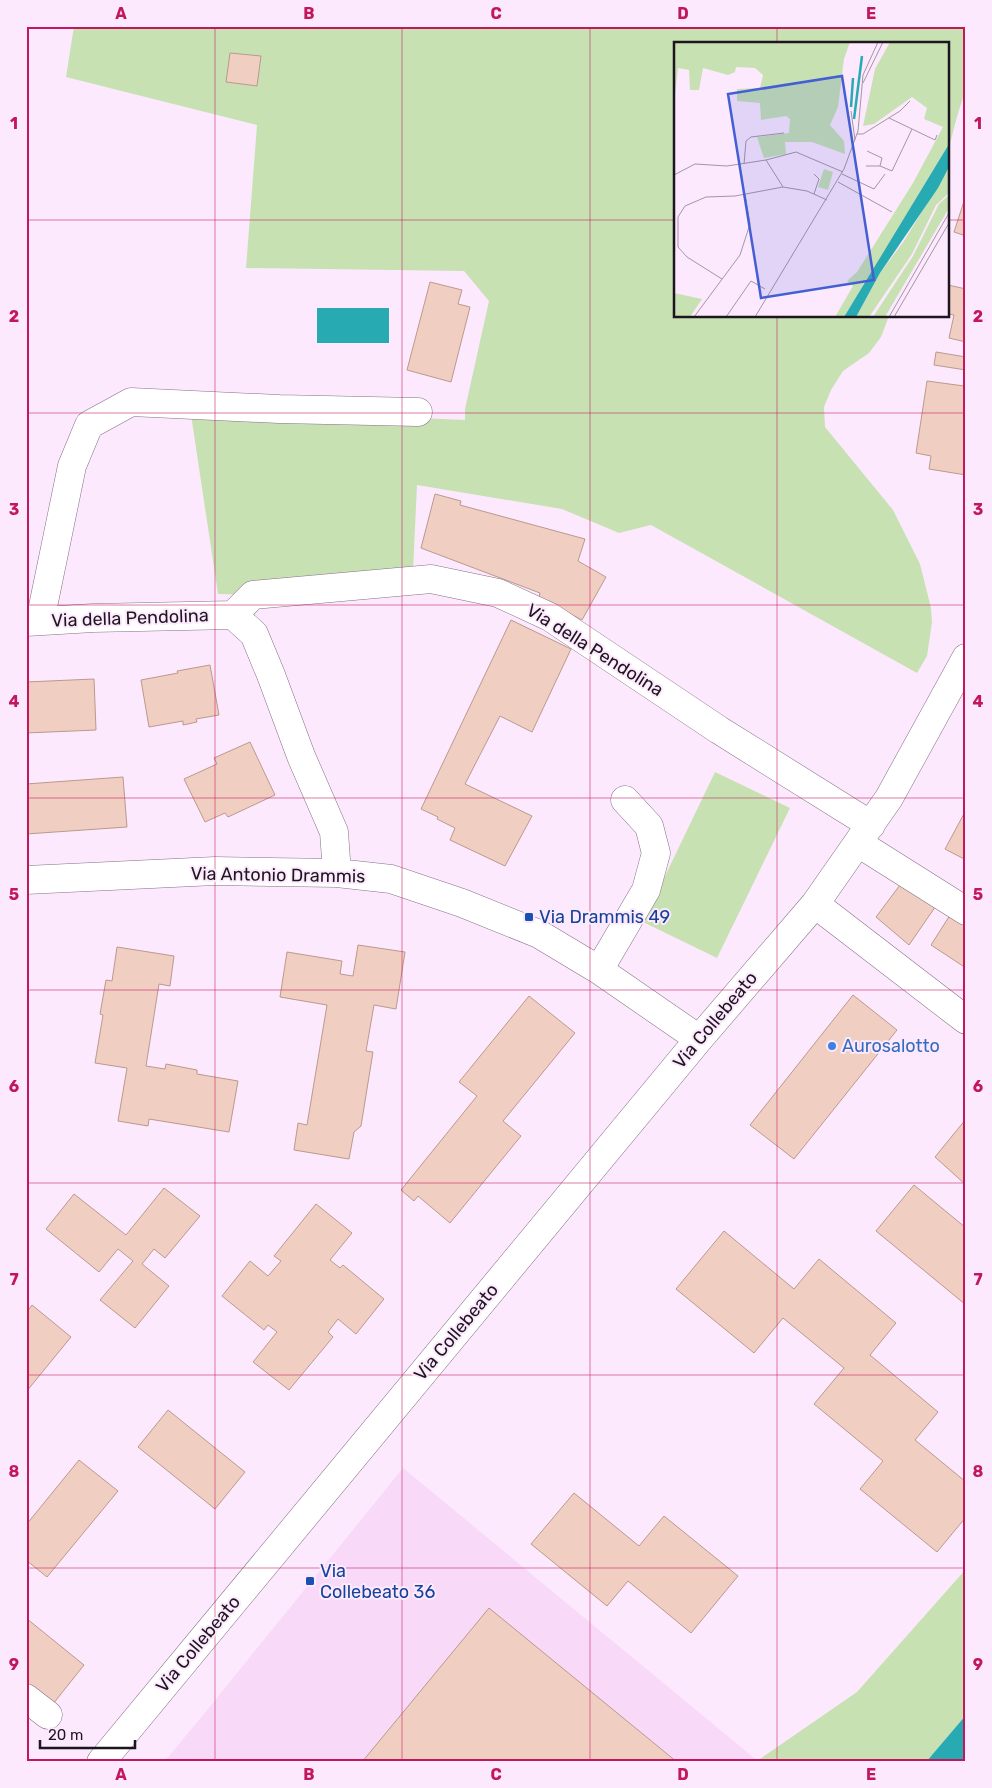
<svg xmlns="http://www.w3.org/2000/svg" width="992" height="1788" font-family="Rubik,sans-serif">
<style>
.built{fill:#f8d9f8}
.green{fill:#c7e1b3}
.water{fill:#28aab3}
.building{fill:#f1cec2;stroke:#ba998e}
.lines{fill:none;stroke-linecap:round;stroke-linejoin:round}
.minor-casing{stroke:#867086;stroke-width:29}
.minor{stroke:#fff;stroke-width:28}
.grid{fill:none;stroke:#c2185b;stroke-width:1;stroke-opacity:0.55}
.transit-dot{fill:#1a4fb4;stroke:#fde9fd;stroke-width:2}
.shop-dot{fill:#3f7fe0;stroke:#fde9fd;stroke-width:2}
.labels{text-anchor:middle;stroke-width:4;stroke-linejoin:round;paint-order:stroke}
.street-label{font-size:18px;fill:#1e161e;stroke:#fde9fd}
.transit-label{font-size:18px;fill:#164399;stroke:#fde9fd;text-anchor:start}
.shop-label{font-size:18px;fill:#366cbe;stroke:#fde9fd;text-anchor:start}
.inset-river{fill:none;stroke:#28aab3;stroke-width:2.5}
.inset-road{fill:none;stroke:#a495a4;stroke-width:1}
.view{fill:#445fd3;fill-opacity:0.15;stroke:#445fd3;stroke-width:2.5}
.inset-edge{fill:none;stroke:#1e161e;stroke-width:2.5}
.neatline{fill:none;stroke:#c2185b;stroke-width:2}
.grid-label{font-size:16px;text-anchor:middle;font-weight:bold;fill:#c2185b}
</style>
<rect width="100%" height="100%" fill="#fde9fd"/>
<!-- built -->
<path class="built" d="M 403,1468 L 759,1762 L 164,1762 L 203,1715 Z"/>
<!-- green -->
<path class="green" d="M 74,26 L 966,26 L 966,89 L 958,113 L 948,151 L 948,44 L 676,44 L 676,316 L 889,316 L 881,337 L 869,353 L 843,371 L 831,390 L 824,407 L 825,427 L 893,510 L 920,564 L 931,608 L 932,622 L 927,656 L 917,673 L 651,525 L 619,533 L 562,509 L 417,485 L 412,593 L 253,595 L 218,594 L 190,408 L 465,420 L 465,409 L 489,301 L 464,271 L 246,268 L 257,125 L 66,77 Z
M 715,772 L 790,808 L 717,958 L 643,922 Z
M 966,1569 L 966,1715 L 926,1762 L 757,1761 L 857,1692 Z"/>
<!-- water -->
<path class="water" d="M 317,308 L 389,308 L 389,343 L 317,343 Z
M 966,1715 L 966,1762 L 926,1762 Z"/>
<!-- building -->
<path class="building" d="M 230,53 L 261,56 L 257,86 L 226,82 Z
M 966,195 L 966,236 L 954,232 Z
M 430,282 L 462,290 L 458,304 L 470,307 L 451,382 L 407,370 Z
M 948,285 L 966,289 L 966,342 L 949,338 L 954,315 L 948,314 Z
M 936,352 L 966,357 L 966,370 L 934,365 Z
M 966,376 L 966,475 L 929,469 L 931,456 L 916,453 L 927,381 L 964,386 Z
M 435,494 L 461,501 L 460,505 L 585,539 L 578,561 L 606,577 L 582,620 L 539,597 L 540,593 L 421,548 Z
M 511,620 L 571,649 L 532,732 L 500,716 L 465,784 L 532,816 L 505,866 L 450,840 L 455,828 L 437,819 L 438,817 L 421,809 Z
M 210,665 L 219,715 L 196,719 L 197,722 L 183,725 L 183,721 L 149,727 L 141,680 L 178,673 L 177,671 Z
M 94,679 L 96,730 L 26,733 L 26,682 Z
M 250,742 L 275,795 L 228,817 L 225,813 L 205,822 L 184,779 L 217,764 L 214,758 Z
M 123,777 L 127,827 L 26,834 L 26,784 Z
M 966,810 L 966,860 L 945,849 Z
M 906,877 L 940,900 L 909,945 L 876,917 Z
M 952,912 L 966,921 L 966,968 L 931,945 Z
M 358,945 L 405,952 L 396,1009 L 374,1005 L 366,1051 L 373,1052 L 361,1126 L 354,1132 L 349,1159 L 294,1150 L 298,1123 L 307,1125 L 327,1005 L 280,997 L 287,952 L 342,961 L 340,974 L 353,976 Z
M 117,947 L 174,956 L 170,986 L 159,984 L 146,1066 L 165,1069 L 166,1064 L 197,1070 L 197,1074 L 238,1081 L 229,1132 L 149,1119 L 148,1126 L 118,1121 L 127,1068 L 95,1063 L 103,1015 L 100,1014 L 106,980 L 112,981 Z
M 853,995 L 897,1030 L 794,1159 L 750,1125 Z
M 529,996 L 575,1033 L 503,1121 L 521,1136 L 450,1223 L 418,1196 L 414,1201 L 401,1190 L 477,1096 L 459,1082 Z
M 966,1119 L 966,1185 L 935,1157 Z
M 914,1185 L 966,1228 L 966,1305 L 876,1231 Z
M 164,1188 L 200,1216 L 165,1258 L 154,1249 L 142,1264 L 169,1286 L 135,1328 L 100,1300 L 133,1261 L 118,1249 L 99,1272 L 46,1229 L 74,1194 L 126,1235 Z
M 316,1204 L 352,1233 L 330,1260 L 340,1268 L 343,1265 L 384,1299 L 356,1334 L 338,1319 L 328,1332 L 333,1337 L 289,1390 L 253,1362 L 277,1332 L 268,1325 L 264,1330 L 222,1296 L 250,1261 L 268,1276 L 281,1261 L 274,1256 Z
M 724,1231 L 794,1289 L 819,1259 L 896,1323 L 870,1355 L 938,1412 L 915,1440 L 966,1482 L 966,1517 L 937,1552 L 860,1489 L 883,1461 L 814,1404 L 844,1368 L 783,1318 L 754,1353 L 676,1289 Z
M 32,1305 L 71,1337 L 26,1392 L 26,1313 Z
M 168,1410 L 245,1472 L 215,1509 L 138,1447 Z
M 79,1460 L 118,1491 L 47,1577 L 26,1560 L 26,1525 Z
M 574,1493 L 639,1546 L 664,1516 L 738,1576 L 691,1633 L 628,1581 L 607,1606 L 531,1544 Z
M 489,1608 L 677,1762 L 362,1762 Z
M 26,1618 L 84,1665 L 53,1704 L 26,1682 Z"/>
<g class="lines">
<defs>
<path id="minor" d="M 233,615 L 253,595 L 431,579 L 498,593 L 550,617 L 719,730 L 871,825
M 40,621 L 72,466 L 89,425 L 131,402 L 279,409 L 418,412
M 26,622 L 93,618 L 233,615 L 254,634 L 271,675 L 301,756 L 334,832 L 337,873
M 858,843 L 966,911
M 26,880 L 215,871 L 337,873 L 391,879 L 462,903 L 539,934 L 599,970 L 699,1039
M 815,904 L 966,1020
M 599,970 L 646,890 L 656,853 L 649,826 L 625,800
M 26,1698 L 48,1715
M 101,1762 L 699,1039 L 815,904 L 889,798 L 966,658"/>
</defs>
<!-- minor casing -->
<use href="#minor" class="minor-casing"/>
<!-- minor -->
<use href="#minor" class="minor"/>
</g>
<!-- grid -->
<path class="grid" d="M 215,26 L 215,1762M 402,26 L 402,1762M 590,26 L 590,1762M 777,26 L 777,44M 26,220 L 676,220M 948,220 L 966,220M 777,316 L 777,1762M 26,413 L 966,413M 26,605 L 966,605M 26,798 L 966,798M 26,990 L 966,990M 26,1183 L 966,1183M 26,1375 L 966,1375M 26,1568 L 966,1568"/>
<!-- markers -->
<g class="transit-dot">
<rect x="524" y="912" width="10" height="10" rx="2.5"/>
<rect x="305" y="1576" width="10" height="10" rx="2.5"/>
</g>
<circle class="shop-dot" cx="832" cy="1046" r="5"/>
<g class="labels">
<!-- street labels -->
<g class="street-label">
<text transform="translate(130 618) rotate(-2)" y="6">Via della Pendolina</text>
<text transform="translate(595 650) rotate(32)" y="6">Via della Pendolina</text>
<text transform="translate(278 875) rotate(1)" y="6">Via Antonio Drammis</text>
<text transform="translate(715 1020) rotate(-50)" y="6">Via Collebeato</text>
<text transform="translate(456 1332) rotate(-50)" y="6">Via Collebeato</text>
<text transform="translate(198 1644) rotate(-50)" y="6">Via Collebeato</text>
</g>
<!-- transit labels -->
<g class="transit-label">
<text x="539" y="923">Via Drammis 49</text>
<text x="320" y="1577">Via<tspan x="320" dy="21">Collebeato 36</tspan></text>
</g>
<!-- shop labels -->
<g class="shop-label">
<text x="842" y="1052">Aurosalotto</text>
</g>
</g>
<!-- overview -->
<g transform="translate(674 42)">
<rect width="275" height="275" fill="#fde9fd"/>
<path d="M 0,0 L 176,0 L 170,17 L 164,65 L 156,83 L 170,99 L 171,112 L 138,100 L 111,100 L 112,112 L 90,116 L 83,95 L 115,91 L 116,77 L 112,74 L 87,78 L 86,61 L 63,59 L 63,47 L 86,46 L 89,33 L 81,26 L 62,25 L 61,30 L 54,33 L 29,26 L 25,48 L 16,48 L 15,28 L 4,26 L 0,61 ZM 216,0 L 275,0 L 275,102 L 170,275 L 161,275 L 179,244 L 173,239 L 183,230 L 239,141 L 269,85 L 250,77 L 253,66 L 238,55 L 200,82 L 189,84 L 201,27 ZM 275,125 L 275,151 L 262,163 L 238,212 L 195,275 L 182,275 L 206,231 L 230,199 ZM 150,127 L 159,130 L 154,148 L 144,145 ZM 275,153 L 275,166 L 211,275 L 199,275 L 239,214 L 265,162 ZM 0,251 L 28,257 L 16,275 L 0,275 Z" fill="#c7e1b3"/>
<path d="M 275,102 L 275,125 L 264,146 L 206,231 L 182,275 L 170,275 Z" fill="#28aab3"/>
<path class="inset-river" d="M 177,65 L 179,36M 180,77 L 188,14"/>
<path class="inset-road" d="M 189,41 L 209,0M 177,69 L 181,98M 215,76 L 261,98 L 263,93M 183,92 L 189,92 L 226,69 L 236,59M 92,118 L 122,110 L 169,130M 70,122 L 72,99 L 77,95 L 110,91M 192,124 L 206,124 L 208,116 L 193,109M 206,124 L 218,129 L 238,87M 140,132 L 145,137 L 140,152M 168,132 L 200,147 L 211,132M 0,133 L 21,122 L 53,124 L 92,118 L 109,145M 164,140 L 218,170M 48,237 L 13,215 L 4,205 L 4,175 L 11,164 L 32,155 L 61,154 L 109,145 L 133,149 L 153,158M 20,275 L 66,213 L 76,182 L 71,152M 52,275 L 77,239 L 91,247M 81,275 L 170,127 L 184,89 L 189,33 L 204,0M 215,275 L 275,171M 220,275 L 275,181"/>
<path class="view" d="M 168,34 L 200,238 L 87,256 L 54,52 Z"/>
<rect width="275" height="275" class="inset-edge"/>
</g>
<!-- border -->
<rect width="992" height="1788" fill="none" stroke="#fde9fd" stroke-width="55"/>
<!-- scale -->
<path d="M40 1740v8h95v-8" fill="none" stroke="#1e161e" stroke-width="2.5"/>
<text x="48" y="1740" font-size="15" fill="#1e161e" stroke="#fde9fd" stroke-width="4" paint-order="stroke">20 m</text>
<rect x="28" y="28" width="936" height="1732" class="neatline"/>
<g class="grid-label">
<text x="121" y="19">A</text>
<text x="309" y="19">B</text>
<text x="496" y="19">C</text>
<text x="683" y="19">D</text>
<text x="871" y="19">E</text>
<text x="14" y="129">1</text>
<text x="978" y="129">1</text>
<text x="14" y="322">2</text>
<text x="978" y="322">2</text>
<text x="14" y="515">3</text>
<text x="978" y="515">3</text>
<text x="14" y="707">4</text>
<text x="978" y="707">4</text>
<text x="14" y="900">5</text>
<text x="978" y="900">5</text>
<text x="14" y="1092">6</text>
<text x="978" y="1092">6</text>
<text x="14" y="1285">7</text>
<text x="978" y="1285">7</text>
<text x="14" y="1477">8</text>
<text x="978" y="1477">8</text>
<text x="14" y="1670">9</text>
<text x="978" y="1670">9</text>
<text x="121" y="1780">A</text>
<text x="309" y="1780">B</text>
<text x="496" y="1780">C</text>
<text x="683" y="1780">D</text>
<text x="871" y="1780">E</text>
</g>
</svg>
